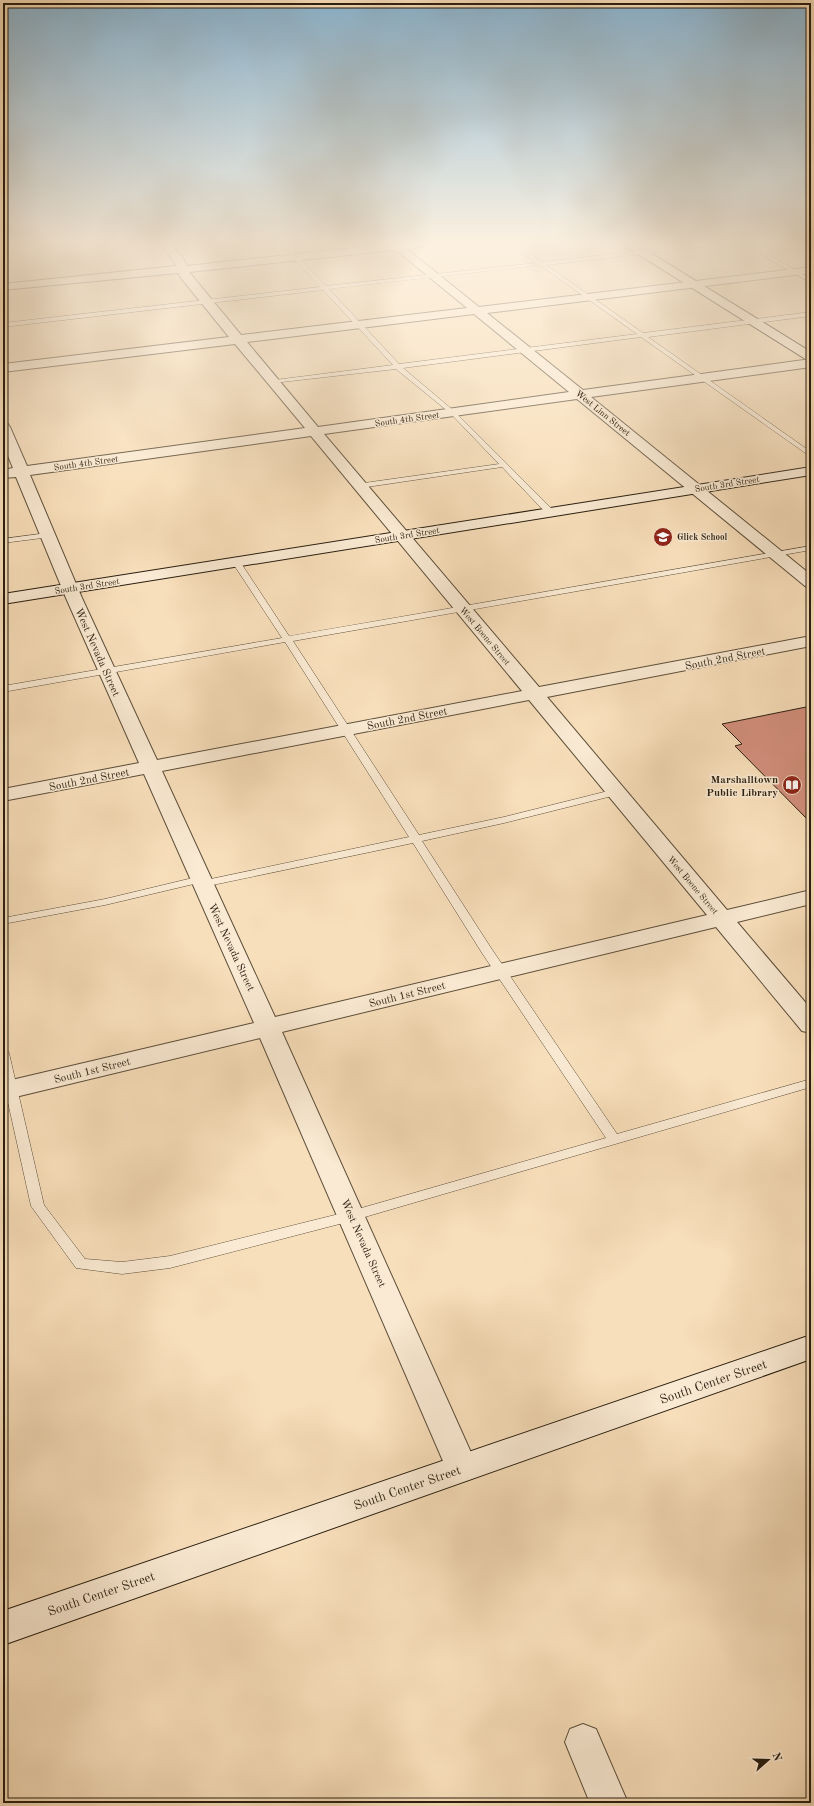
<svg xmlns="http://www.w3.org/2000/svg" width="814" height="1806" font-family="'Old Standard TT',serif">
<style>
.building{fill:#d38f7d;stroke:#291e0f}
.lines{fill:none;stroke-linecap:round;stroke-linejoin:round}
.lane-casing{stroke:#5d4e3a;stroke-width:1}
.street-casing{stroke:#5d4e3a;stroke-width:2}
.secondary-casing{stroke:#291e0f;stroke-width:2}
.lane{fill:#faead3;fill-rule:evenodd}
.street{fill:#faead3;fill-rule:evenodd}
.secondary{fill:#faead3;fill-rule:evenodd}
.labels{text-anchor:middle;stroke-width:3;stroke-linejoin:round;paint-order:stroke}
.far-street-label{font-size:9px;fill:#291e0f;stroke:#faead3}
.far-poi-label{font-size:9px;font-weight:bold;fill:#291e0f;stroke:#faead3;text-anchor:start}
.street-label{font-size:11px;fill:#291e0f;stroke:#faead3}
.poi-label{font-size:11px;font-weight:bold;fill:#291e0f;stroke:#faead3;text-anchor:end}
.near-street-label{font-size:13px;fill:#291e0f;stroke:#faead3}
</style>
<rect width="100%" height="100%" fill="#f8dfbb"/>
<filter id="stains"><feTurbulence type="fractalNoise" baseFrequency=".005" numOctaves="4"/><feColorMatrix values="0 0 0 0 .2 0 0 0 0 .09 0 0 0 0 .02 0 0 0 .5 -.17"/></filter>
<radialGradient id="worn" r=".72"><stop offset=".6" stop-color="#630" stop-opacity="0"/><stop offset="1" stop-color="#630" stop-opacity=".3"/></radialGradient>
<!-- building -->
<path class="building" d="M 811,706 L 811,823 L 735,746 L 742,744 L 722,724 Z"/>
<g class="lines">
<defs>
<path id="lane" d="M 281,244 L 286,244 L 326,286 L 536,263 L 511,244 L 516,244 L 542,262 L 700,244 L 714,244 L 712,246 L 546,265 L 643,333 L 811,312 L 811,316 L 648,337 L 811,452 L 811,457 L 641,337 L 403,368 L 454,411 L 553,510 L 553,514 L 547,514 L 502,467 L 360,488 L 357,488 L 357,484 L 499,464 L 450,413 L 396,369 L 273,383 L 272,382 L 275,380 L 393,365 L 323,290 L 3,327 L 3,323 L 320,287 ZM 540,265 L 637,334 L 399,364 L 329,289 Z
M 743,244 L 749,244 L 811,279 L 811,283 Z
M 47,533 L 50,533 L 50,537 L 3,543 L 3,539 Z
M 811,546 L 811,550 L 293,641 L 419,835 L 504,817 L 616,789 L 621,792 L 620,794 L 504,823 L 422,841 L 491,948 L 617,1134 L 811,1079 L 811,1087 L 351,1221 L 170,1268 L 122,1274 L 76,1268 L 31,1206 L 3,1080 L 3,1049 L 7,1050 L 9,1053 L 44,1205 L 85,1259 L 122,1262 L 170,1256 L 351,1211 L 606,1138 L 482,953 L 413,843 L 203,887 L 199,886 L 198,883 L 105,905 L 3,924 L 3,918 L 105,899 L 201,876 L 205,877 L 206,880 L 409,837 L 285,642 L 3,692 L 3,686 L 282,638 L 232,562 L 236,560 L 239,560 L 289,636 Z"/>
<path id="street" d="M 160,244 L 171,244 L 183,258 L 187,266 L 390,244 L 426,244 L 425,246 L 407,249 L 479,307 L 811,267 L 811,273 L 487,313 L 583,390 L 811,359 L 811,367 L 591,397 L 811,575 L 811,588 L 805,586 L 577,399 L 324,434 L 539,687 L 811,636 L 811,646 L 547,697 L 727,910 L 811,890 L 811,904 L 737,922 L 811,1009 L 811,1033 L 802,1031 L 716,927 L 282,1032 L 478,1468 L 473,1478 L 462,1482 L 451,1478 L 446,1468 L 260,1038 L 3,1100 L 3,1082 L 254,1023 L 144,774 L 3,801 L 3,789 L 139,763 L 66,598 L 16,477 L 3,478 L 3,470 L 13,468 L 3,444 L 3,423 L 8,424 L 10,427 L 27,466 L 305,428 L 235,344 L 3,372 L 3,364 L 229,337 L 181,278 L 178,273 L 3,290 L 3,284 L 176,266 L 174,261 ZM 396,250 L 467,308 L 241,335 L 189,272 ZM 474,314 L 569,392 L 318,427 L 247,342 ZM 311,436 L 522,691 L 157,760 L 82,598 L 30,475 ZM 529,700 L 707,915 L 275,1017 L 162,771 Z
M 583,1724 L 596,1729 L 628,1803 L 590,1803 L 565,1742 L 570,1729 Z"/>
<path id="secondary" d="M 624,244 L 636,244 L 811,352 L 811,361 L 807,360 L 625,246 Z
M 811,467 L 811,475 L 3,604 L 3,594 Z
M 811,1335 L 811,1359 L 3,1645 L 3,1611 Z"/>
</defs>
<!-- lane casing -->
<use href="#lane" class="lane-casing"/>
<!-- street casing -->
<use href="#street" class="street-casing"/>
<!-- secondary casing -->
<use href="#secondary" class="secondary-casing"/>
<!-- lane -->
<use href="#lane" class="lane"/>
<!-- street -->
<use href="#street" class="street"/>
<!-- secondary -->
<use href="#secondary" class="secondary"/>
</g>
<!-- sky -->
<linearGradient id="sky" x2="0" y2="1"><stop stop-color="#8bb7d4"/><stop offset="0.49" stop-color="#fcf1e0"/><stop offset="1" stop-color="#fcf1e0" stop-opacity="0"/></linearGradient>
<rect width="814" height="497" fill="url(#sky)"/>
<!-- icons -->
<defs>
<symbol id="school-disc" viewBox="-11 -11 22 22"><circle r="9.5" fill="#8f2418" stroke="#faead3"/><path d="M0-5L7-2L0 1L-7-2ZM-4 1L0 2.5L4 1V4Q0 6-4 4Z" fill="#fff"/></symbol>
<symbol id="library-disc" viewBox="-11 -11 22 22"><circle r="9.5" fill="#8f2418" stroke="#faead3"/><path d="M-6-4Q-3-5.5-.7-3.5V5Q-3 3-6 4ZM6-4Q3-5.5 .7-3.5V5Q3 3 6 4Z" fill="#fff"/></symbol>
</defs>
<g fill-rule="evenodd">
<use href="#school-disc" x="652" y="526" width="22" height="22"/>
<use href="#library-disc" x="781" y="774" width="22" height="22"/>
</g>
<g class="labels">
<!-- far-street labels -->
<g class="far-street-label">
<text transform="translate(603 413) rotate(39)" y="3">West Linn Street</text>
<text transform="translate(407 419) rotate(-8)" y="3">South 4th Street</text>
<text transform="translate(86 463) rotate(-8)" y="3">South 4th Street</text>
<text transform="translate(727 484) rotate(-9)" y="3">South 3rd Street</text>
<text transform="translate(407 535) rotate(-9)" y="3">South 3rd Street</text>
<text transform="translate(87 586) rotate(-9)" y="3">South 3rd Street</text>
<text transform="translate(485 636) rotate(50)" y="3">West Boone Street</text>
<text transform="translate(693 885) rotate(50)" y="3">West Boone Street</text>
</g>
<!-- far-poi labels -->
<g class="far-poi-label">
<text x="677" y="540">Glick School</text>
</g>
<!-- street labels -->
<g class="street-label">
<text transform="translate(98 652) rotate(66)" y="4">West Nevada Street</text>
<text transform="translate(725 658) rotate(-11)" y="4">South 2nd Street</text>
<text transform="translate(407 718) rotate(-11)" y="4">South 2nd Street</text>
<text transform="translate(89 779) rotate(-11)" y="4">South 2nd Street</text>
<text transform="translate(232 947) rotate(65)" y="4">West Nevada Street</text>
<text transform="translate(407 994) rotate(-14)" y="4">South 1st Street</text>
<text transform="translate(92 1070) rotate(-14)" y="4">South 1st Street</text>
<text transform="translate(364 1243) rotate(66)" y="4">West Nevada Street</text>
</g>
<!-- poi labels -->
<g class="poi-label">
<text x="778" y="783">Marshalltown<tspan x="778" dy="13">Public Library</tspan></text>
</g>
<!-- near-street labels -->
<g class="near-street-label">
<text transform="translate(713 1381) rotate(-19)" y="5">South Center Street</text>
<text transform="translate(407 1487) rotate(-19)" y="5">South Center Street</text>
<text transform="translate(101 1593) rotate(-19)" y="5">South Center Street</text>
</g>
</g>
<!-- margin -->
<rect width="814" height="1806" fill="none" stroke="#f8dfbb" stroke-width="16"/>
<rect x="4" y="4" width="806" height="1798" fill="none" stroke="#291e0f" stroke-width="2"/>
<rect x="8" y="8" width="798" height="1790" fill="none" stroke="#291e0f"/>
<!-- north arrow -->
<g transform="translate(768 1760) rotate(70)" stroke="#faead3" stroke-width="3" paint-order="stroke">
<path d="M0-3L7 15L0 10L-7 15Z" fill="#291e0f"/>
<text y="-6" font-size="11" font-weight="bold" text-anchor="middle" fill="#291e0f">N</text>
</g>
<rect width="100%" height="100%" filter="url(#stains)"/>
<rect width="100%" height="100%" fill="url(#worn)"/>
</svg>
